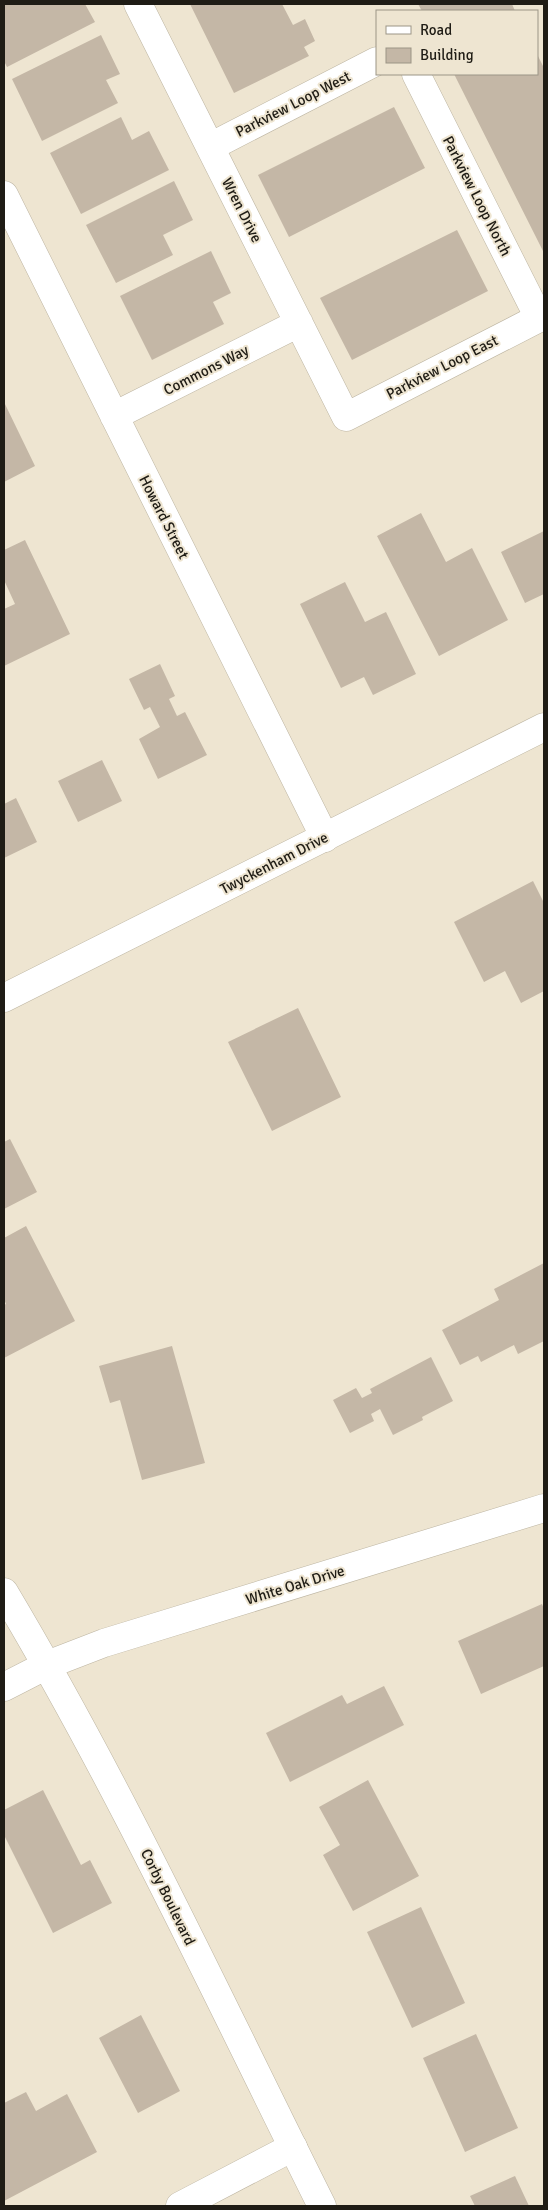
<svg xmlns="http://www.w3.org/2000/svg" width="548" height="2210" font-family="Signika,sans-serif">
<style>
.building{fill:#c4b7a6}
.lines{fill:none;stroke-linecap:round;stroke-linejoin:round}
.minor-casing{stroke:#bdb5a2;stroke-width:29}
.tertiary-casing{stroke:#bdb5a2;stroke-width:29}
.minor{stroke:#fff;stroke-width:28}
.tertiary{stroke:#fff;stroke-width:28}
.labels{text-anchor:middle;stroke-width:4;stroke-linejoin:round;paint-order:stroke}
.street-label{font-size:15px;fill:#1f1c15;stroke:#eee5d1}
</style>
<rect width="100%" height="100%" fill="#eee5d1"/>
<!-- building -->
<path class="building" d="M 4,4 L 85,4 L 95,22 L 7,67 L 4,61 Z
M 190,4 L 282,4 L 293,25 L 305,19 L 315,41 L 304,47 L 309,56 L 234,93 Z
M 418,4 L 512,4 L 515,11 L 422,11 Z
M 101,35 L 120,74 L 106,80 L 118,103 L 42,141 L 12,79 Z
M 537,54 L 544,68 L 544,253 L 454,74 L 537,74 Z
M 394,107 L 425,168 L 289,237 L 258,175 Z
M 121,117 L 132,140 L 149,131 L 169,170 L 81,214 L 50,153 Z
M 174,181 L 193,220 L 163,235 L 173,255 L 116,283 L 86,225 Z
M 457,230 L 488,291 L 352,360 L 320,298 Z
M 211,251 L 231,293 L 213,302 L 224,324 L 152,360 L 120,296 Z
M 4,402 L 35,466 L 4,482 Z
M 421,513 L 446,562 L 472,548 L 508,620 L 439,656 L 377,536 Z
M 544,531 L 544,594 L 525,603 L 501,552 Z
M 25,540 L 70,634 L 4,666 L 4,609 L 15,604 L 4,580 L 4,550 Z
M 345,582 L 365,622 L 386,612 L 416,674 L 373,695 L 364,677 L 341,688 L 300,604 Z
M 160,664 L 175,696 L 169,699 L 177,716 L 185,712 L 207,755 L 158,779 L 139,739 L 160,727 L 150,707 L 144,710 L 129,679 Z
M 102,760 L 122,801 L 78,822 L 58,781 Z
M 16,798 L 37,842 L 4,858 L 4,804 Z
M 533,881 L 544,903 L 544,991 L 521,1003 L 505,971 L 484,982 L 454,922 Z
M 298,1008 L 341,1097 L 272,1131 L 228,1042 Z
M 10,1139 L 37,1192 L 4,1209 L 4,1142 Z
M 26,1226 L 75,1321 L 4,1358 L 4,1305 L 6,1304 L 4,1299 L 4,1238 Z
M 544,1263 L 544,1341 L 518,1354 L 514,1345 L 481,1362 L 478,1356 L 460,1365 L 442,1330 L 499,1300 L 494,1289 Z
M 172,1346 L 205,1463 L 142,1480 L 120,1400 L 110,1403 L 99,1366 Z
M 431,1357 L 453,1401 L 422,1417 L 423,1420 L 393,1435 L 380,1409 L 371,1414 L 374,1421 L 350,1433 L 333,1400 L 356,1388 L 362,1398 L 372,1393 L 370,1389 Z
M 542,1604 L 544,1609 L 544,1666 L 481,1694 L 458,1641 Z
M 384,1686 L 404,1725 L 290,1782 L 266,1733 L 342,1695 L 347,1704 Z
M 368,1780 L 419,1876 L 353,1911 L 323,1855 L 340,1845 L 319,1807 Z
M 43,1790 L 81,1865 L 90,1860 L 112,1903 L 53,1933 L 4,1835 L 4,1810 Z
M 421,1907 L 465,2003 L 412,2028 L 367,1932 Z
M 141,2015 L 180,2091 L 138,2113 L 99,2038 Z
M 476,2034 L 518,2128 L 465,2152 L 423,2058 Z
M 26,2092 L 36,2111 L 67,2094 L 97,2152 L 4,2201 L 4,2103 Z
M 515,2176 L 529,2206 L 475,2206 L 470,2196 Z"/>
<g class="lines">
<defs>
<path id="minor" d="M 138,4 L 346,417 L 539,318 L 416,74
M 210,147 L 377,61
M 4,195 L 325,838
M 114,416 L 299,323
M 4,1687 L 47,1665 L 104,1643 L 544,1508
M 180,2206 L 293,2147"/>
<path id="tertiary" d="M 4,998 L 544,727
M 4,1592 C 122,1790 219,2000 322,2206"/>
</defs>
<!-- minor casing -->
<use href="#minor" class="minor-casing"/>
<!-- tertiary casing -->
<use href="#tertiary" class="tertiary-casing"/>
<!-- minor -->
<use href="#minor" class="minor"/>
<!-- tertiary -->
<use href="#tertiary" class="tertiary"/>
</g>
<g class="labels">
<!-- street labels -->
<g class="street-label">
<text transform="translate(293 104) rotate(-27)" y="5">Parkview Loop West</text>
<text transform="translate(477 196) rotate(63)" y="5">Parkview Loop North</text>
<text transform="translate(242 210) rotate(63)" y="5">Wren Drive</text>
<text transform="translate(442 367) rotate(-27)" y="5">Parkview Loop East</text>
<text transform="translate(206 370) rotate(-27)" y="5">Commons Way</text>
<text transform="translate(164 517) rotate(63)" y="5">Howard Street</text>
<text transform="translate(274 863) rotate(-27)" y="5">Twyckenham Drive</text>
<text transform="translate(295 1585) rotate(-17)" y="5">White Oak Drive</text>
<text transform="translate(168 1897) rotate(64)" y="5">Corby Boulevard</text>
</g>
</g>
<!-- border -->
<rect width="548" height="2210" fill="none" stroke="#1f1c15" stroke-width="10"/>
<!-- legend -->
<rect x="376" y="10" width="162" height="65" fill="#eee5d1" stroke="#9b9586"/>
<rect x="386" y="26" width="25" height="8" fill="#ffffff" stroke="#9b9586"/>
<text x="420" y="35" font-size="15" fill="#1f1c15">Road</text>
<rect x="386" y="48" width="25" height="15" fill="#c4b7a6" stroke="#9b9586"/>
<text x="420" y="60" font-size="15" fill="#1f1c15">Building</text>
</svg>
